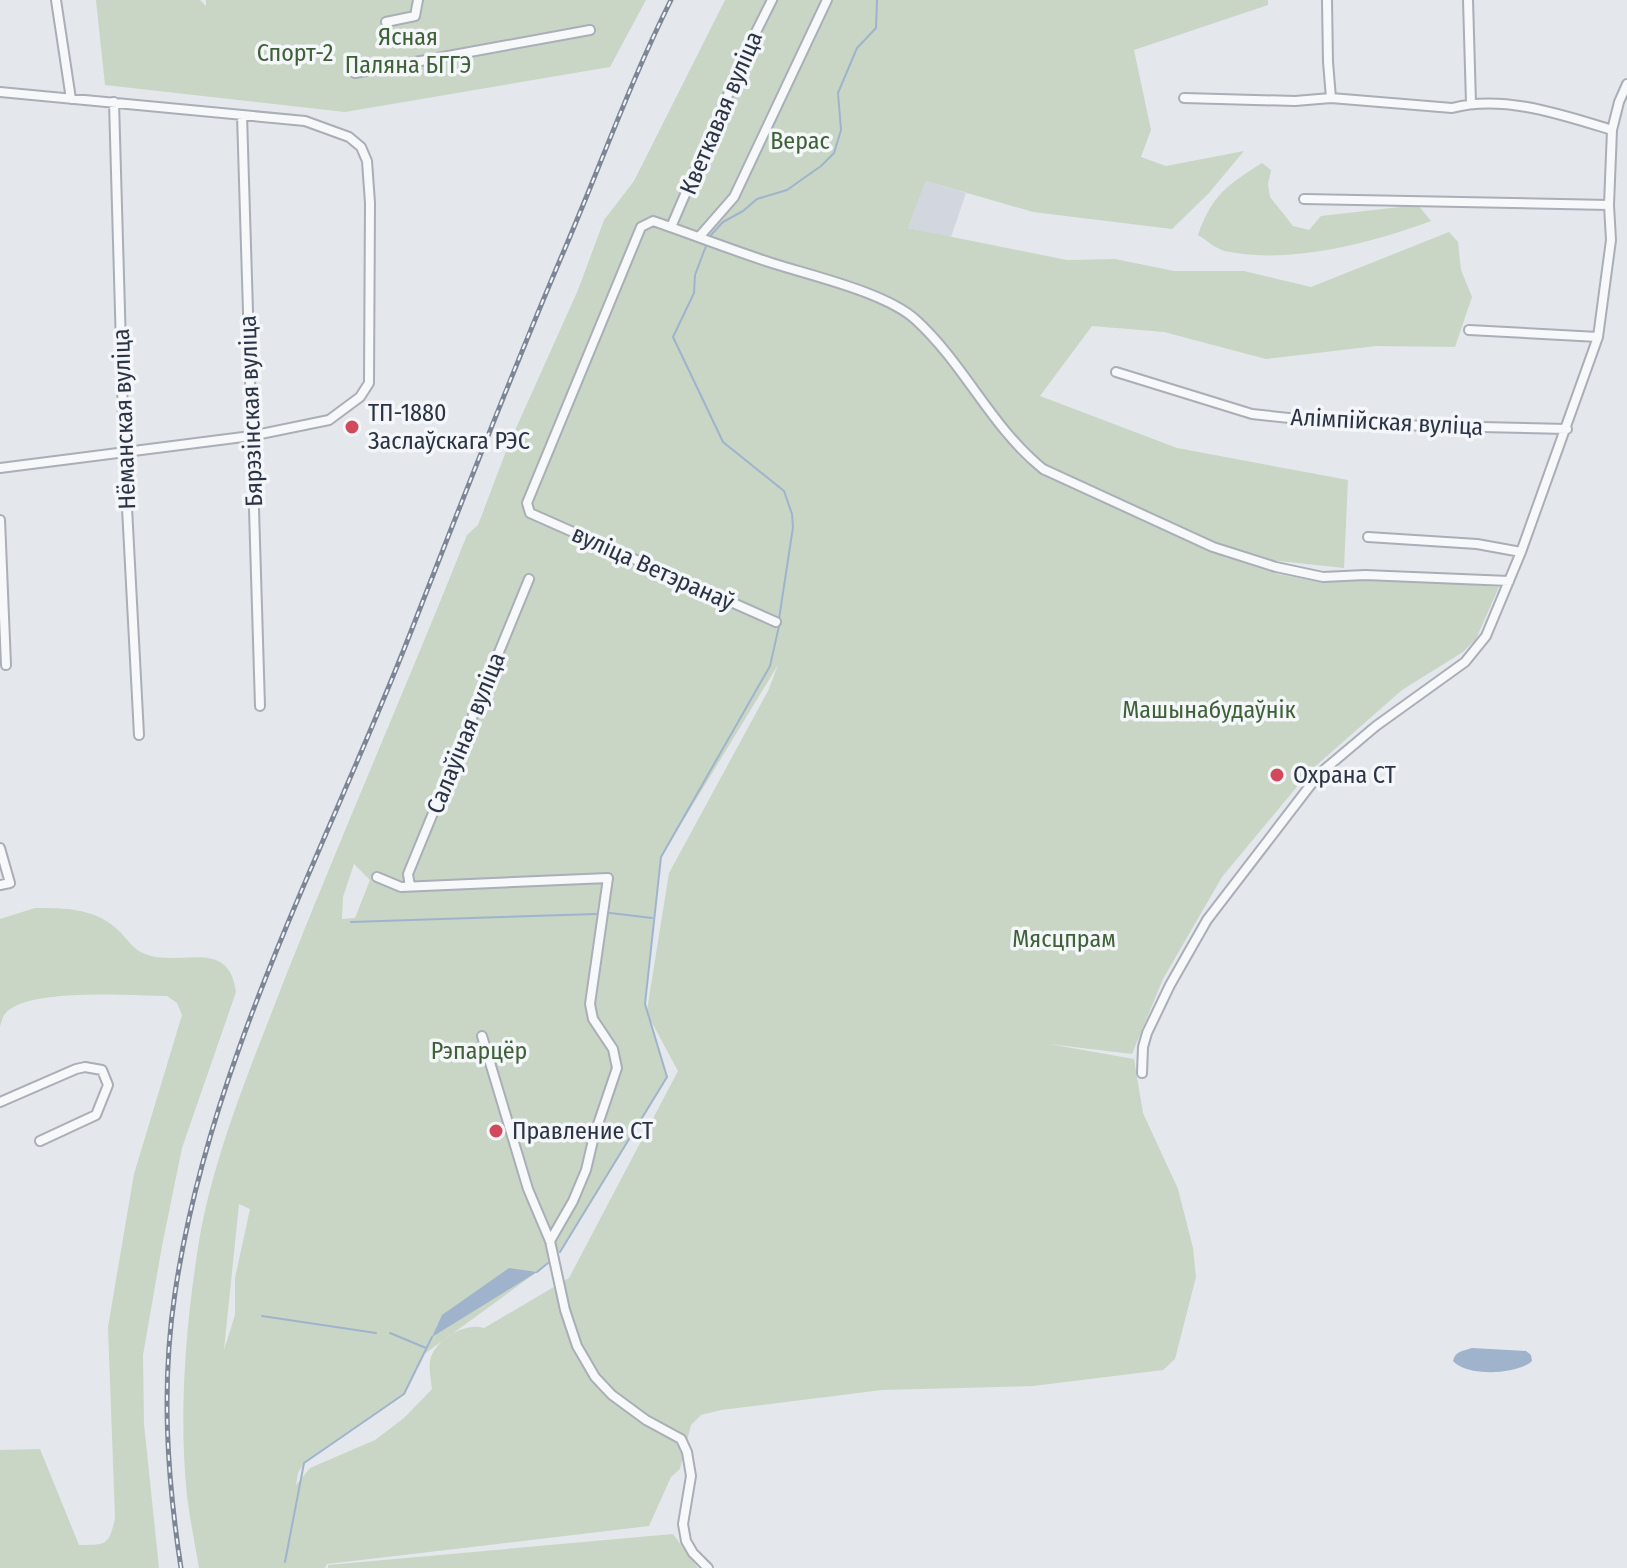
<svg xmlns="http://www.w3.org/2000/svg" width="1627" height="1568" font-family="'Fira Sans Condensed',sans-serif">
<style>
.built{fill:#d2d6de}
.green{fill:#c9d6c5;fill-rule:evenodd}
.water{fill:#9fb4cc}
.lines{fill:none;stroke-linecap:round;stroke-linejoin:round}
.stream{stroke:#9fb4cc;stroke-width:2}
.minor-casing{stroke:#a9aeb7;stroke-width:12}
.minor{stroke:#f7f8fa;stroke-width:8}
.rail-casing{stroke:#7d8696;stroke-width:5}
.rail{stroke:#f4f6f9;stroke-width:2;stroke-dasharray:6;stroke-linecap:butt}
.poi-dot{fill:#d1495b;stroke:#f4f6f9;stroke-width:3}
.labels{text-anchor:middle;stroke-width:7;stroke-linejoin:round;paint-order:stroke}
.park-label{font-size:24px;fill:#3f6138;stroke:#f4f6f9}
.street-label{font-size:24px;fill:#2b3445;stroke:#f4f6f9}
.poi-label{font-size:24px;fill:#2b3445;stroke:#f4f6f9;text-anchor:start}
</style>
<rect width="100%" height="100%" fill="#e4e7ec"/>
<!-- built -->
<path class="built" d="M 926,181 L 966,193 L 951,237 L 908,228 Z"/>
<!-- green -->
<path class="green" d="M 96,0 L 200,0 L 206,6 L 206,0 L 646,0 L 610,67 L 345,112 L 105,85 Z
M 725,0 L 1268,0 L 1268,5 L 1134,50 L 1151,130 L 1141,157 L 1166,166 L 1244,151 L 1209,193 L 1172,229 L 1033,212 L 926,181 L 908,228 L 1067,260 L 1115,259 L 1174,271 L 1244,271 L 1311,287 L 1449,232 L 1458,242 L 1461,270 L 1472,297 L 1455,347 L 1376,346 L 1266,359 L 1164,332 L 1092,326 L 1040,396 L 1177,448 L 1348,480 L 1344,568 L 1232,556 L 1278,574 L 1320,582 L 1399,579 L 1499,587 L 1476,639 L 1463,652 L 1402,690 L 1310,771 L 1222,877 L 1163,979 L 1132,1054 L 1049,1044 L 1134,1059 L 1143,1113 L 1178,1189 L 1193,1248 L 1196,1277 L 1175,1359 L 1163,1370 L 1033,1386 L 882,1390 L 721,1410 L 701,1415 L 691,1425 L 680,1469 L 671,1477 L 649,1526 L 327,1564 L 325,1568 L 199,1568 C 195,1544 190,1520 187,1496 C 179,1417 185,1333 197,1254 C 211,1159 251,1067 285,978 C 344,829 408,683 467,535 L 478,525 L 508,446 L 578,290 L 604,220 L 634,181 ZM 778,665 L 768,691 L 669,873 L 647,1010 L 645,1004 L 661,857 ZM 354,864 L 370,880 L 355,918 L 342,919 L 343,897 ZM 651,1021 L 678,1071 L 569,1278 L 484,1328 C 466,1322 438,1338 431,1357 C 428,1366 431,1380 432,1389 L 404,1418 L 375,1440 L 310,1468 L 296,1485 L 298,1473 L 304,1463 L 404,1394 L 423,1355 L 537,1272 L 560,1252 L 667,1077 ZM 239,1204 L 250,1209 L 235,1278 L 235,1315 L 224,1350 Z
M 1262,163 L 1271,170 L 1268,184 L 1270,197 L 1293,226 L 1309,230 L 1321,216 L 1418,205 L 1431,221 C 1372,243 1288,265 1225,251 C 1216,249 1206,240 1198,235 C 1212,195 1227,185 1262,163 Z
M 35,908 C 66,908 93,908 117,929 C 126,937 133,950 145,954 C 179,968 229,936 236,992 L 182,1148 L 162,1246 L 143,1355 L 144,1424 L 159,1568 L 0,1568 L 0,1450 L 40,1449 L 79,1545 C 107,1545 109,1545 115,1518 L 108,1327 L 134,1174 L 182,1015 L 177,1003 L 167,996 C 133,996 26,987 5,1014 C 2,1017 2,1022 0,1026 L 0,919 Z
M 673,1534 L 698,1568 L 328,1568 L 328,1565 Z"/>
<!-- water -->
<path class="water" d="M 509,1268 L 537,1272 L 432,1337 L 442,1315 Z
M 1472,1348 L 1526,1351 L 1531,1355 L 1532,1361 C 1517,1375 1467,1377 1453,1361 C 1455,1351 1463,1351 1472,1348 Z"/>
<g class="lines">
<!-- stream -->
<path class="stream" d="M 711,235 L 723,222 L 743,211 L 757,199 L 787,190 L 821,166 L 834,153 L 841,130 L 838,93 L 857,48 L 876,28 L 877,0
M 706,246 L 695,275 L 694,293 L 673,337 L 723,442 L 784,491 L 792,514 L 793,527 L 779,619
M 610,913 L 652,918
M 351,922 L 596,914
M 560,1252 L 667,1077 L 645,1004 L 661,857 L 770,666 L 779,626
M 537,1272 L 548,1263
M 262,1316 L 376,1333
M 390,1333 L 426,1348
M 285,1562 L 304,1463 L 404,1394 L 432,1337"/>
<defs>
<path id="minor" d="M 56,0 L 71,99
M 1327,0 L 1328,62 L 1331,98
M 1468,0 L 1471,103
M 386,22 L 415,16 L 418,0
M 355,73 L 590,30
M 0,92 L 305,121 L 349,137 L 361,147 L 367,161 L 370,203 L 369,383 L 360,397 L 329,420 L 251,436 L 0,468
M 1184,98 L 1295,101 L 1331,98 L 1452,108 C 1503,94 1563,115 1612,130
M 114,102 L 124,451 L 139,735
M 242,115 L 260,706
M 1304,199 L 1609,205
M 671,227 L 750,44 L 772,0
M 699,237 L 734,197 L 827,0
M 1469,330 L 1598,337
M 1116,372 L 1252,414 L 1346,424 L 1567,429
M 0,520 L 6,665
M 1368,537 L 1477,544 L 1521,552
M 776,622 L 530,513 L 527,503 L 641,227 L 653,221 C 694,235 734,251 775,264 C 813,276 887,293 916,320 C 965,365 991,427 1043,469 L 1213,547 L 1276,567 L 1323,577 L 1365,575 L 1509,581
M 0,848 L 10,883 L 0,885
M 377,877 L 401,887 L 608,878 L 590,1004 L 593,1019 L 613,1049 L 617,1068 L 594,1136 L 586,1170 L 573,1201 L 550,1241
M 410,886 L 408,874 L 529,579
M 482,1036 L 528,1189 L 550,1241 L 565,1310 L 577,1346 L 595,1377 L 612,1395 L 646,1420 L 681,1439 L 687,1452 L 691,1476 L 683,1524 L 686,1541 L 693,1553 L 708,1568
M 1142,1073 L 1143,1047 L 1147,1033 L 1170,985 L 1207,920 L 1319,774 L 1376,726 L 1465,662 L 1486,636 L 1521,552 L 1598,337 L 1611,240 L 1609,205 L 1612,130 L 1619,102 L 1627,84
M 0,1102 L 76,1069 L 85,1067 L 102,1070 L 108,1085 L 96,1115 L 40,1141"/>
</defs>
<!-- minor casing -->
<use href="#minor" class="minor-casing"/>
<!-- minor -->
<use href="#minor" class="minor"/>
<defs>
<path id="rail" d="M 181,1568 C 167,1477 161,1385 175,1293 C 209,1062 326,849 410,634 C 461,504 511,374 566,246 C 601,164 631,80 671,0"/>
</defs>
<!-- rail casing -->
<use href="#rail" class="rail-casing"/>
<!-- rail -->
<use href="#rail" class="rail"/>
</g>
<!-- markers -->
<g class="poi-dot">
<circle cx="352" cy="427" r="8"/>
<circle cx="1277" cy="775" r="8"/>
<circle cx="496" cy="1131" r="8"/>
</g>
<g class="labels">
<!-- park labels -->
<g class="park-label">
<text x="408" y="45">Ясная<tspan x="408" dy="28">Паляна БГГЭ</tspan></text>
<text x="295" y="61">Спорт-2</text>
<text x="800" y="149">Верас</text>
<text x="1209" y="718">Машынабудаўнік</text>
<text x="1064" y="947">Мясцпрам</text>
<text x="479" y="1059">Рэпарцёр</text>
</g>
<!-- street labels -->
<g class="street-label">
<text transform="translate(721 113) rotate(-67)" y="8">Кветкавая вуліца</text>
<text transform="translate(251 411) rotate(-92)" y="8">Бярэзінская вуліца</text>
<text transform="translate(124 419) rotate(-92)" y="8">Нёманская вуліца</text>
<text transform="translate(1387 422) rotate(3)" y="8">Алімпійская вуліца</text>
<text transform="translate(653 568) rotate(24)" y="8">вуліца Ветэранаў</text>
<text transform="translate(466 733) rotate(-68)" y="8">Салаўіная вуліца</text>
</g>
<!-- poi labels -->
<g class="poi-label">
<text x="368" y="421">ТП-1880<tspan x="368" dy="28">Заслаўскага РЭС</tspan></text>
<text x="1293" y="783">Охрана СТ</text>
<text x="512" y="1139">Правление СТ</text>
</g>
</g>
</svg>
